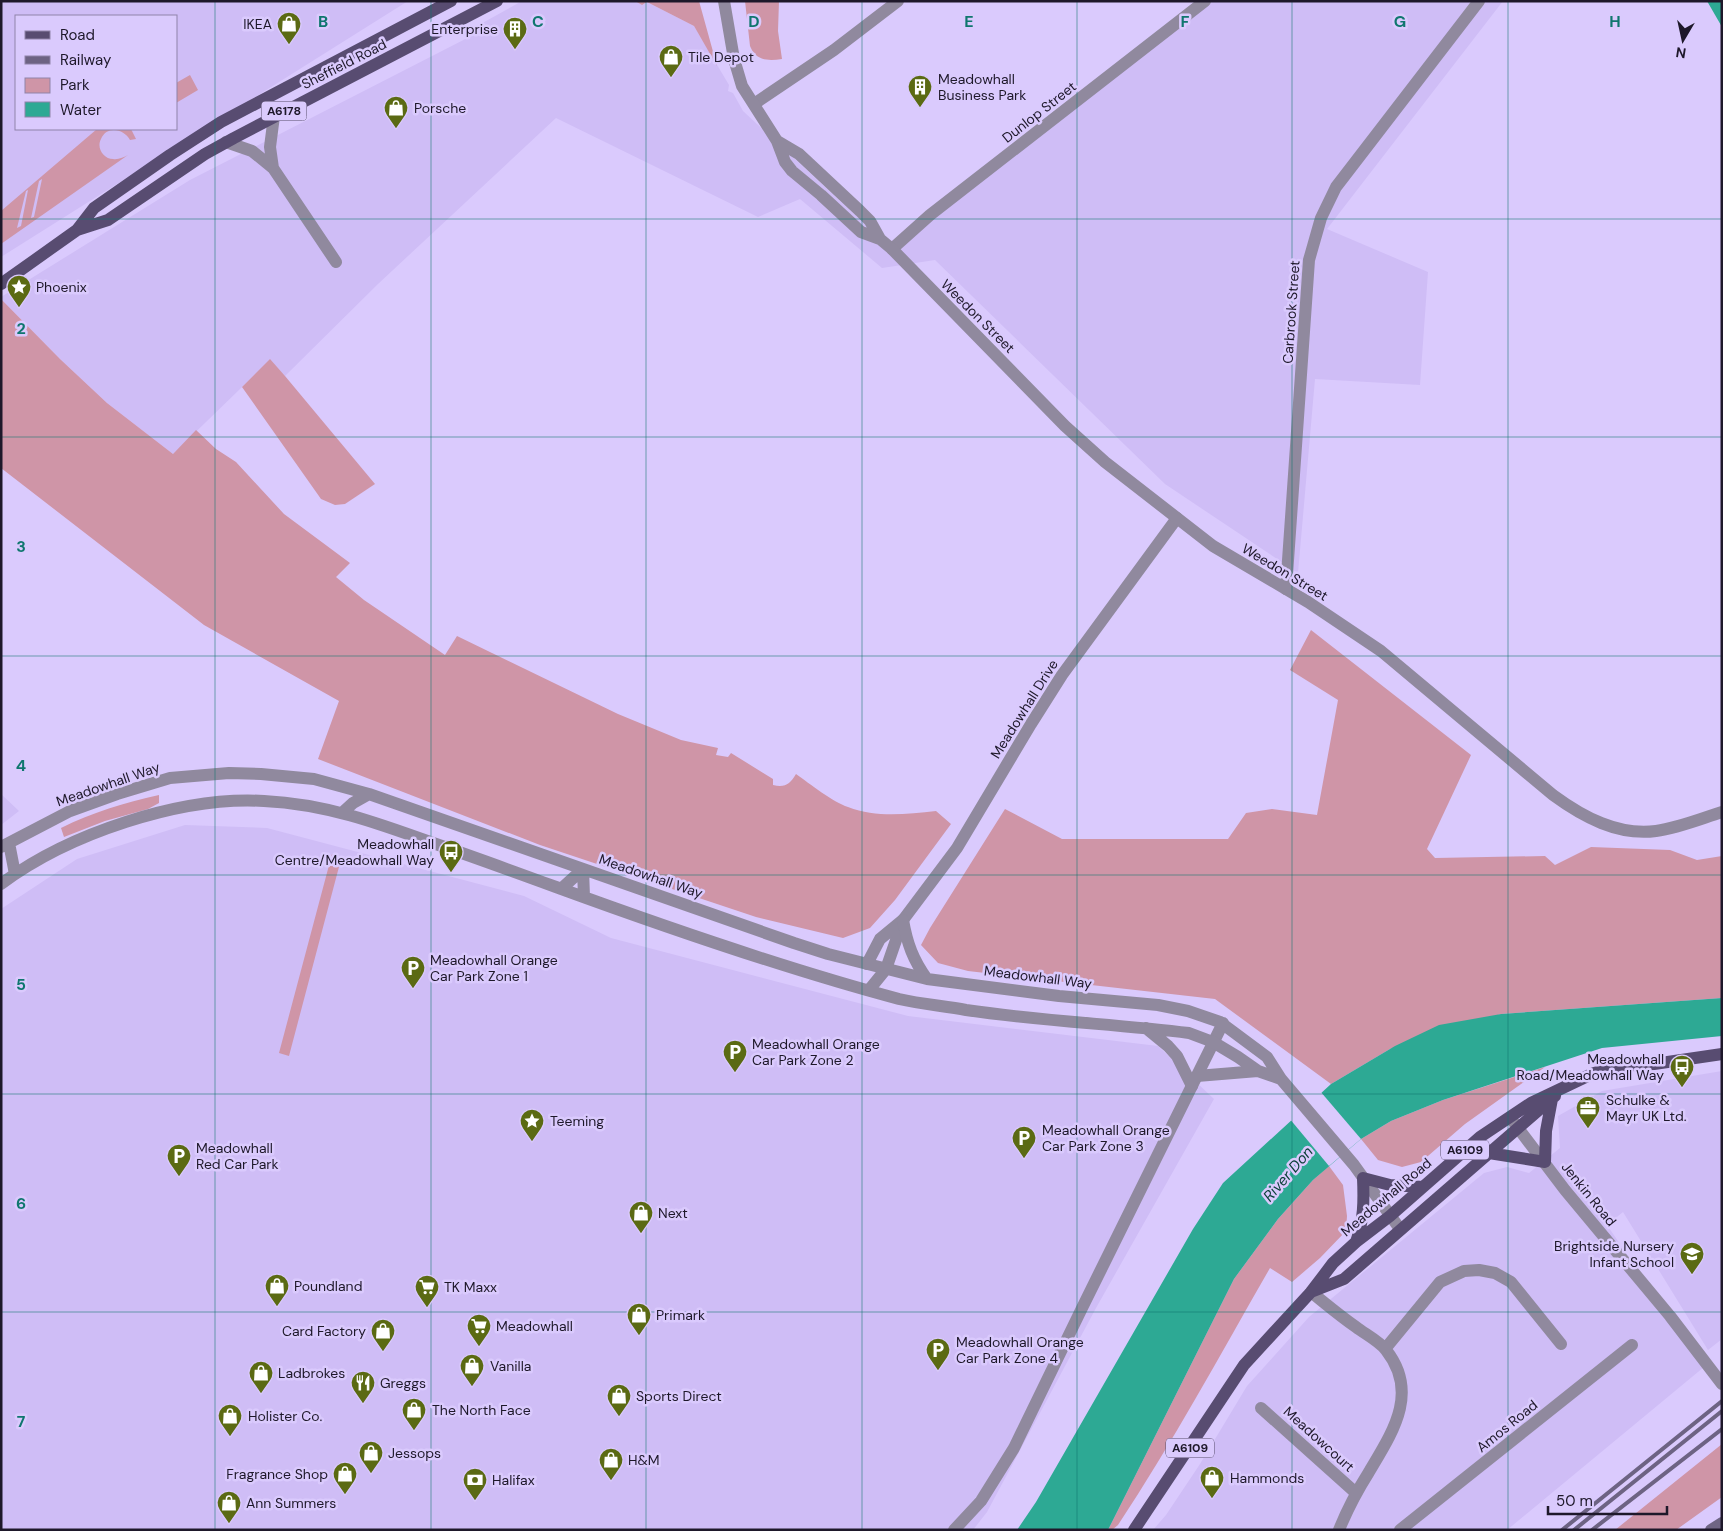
<svg xmlns="http://www.w3.org/2000/svg" width="1723" height="1531" font-family="'DM Sans',sans-serif">
<style>
.built{fill:#cfbdf6;fill-rule:evenodd}
.green{fill:#cf95a7;fill-rule:evenodd}
.water{fill:#2da994}
.pier{fill:#dacafd}
.lines{fill:none;stroke-linecap:round;stroke-linejoin:round}
.minor{stroke:#90899e;stroke-width:12}
.tertiary{stroke:#90899e;stroke-width:12}
.secondary{stroke:#6f6584;stroke-width:12}
.primary{stroke:#584c71;stroke-width:12}
.rail{stroke:#6d6383;stroke-width:4}
.grid{fill:none;stroke:#0f766e;stroke-width:1;stroke-opacity:0.55}
.labels{text-anchor:middle;stroke-width:5;stroke-linejoin:round;paint-order:stroke}
.shield{fill:#dacafd;stroke:#564d69;stroke-width:1}
.shield-label{font-size:12px;font-weight:bold;fill:#1e182a}
.poi-label{font-size:14px;fill:#1e182a;stroke:#dacafd;text-anchor:start}
.street-label{font-size:14px;fill:#1e182a;stroke:#dacafd}
.water-label{font-size:15px;font-style:italic;fill:#0b4038;stroke:#dacafd}
.grid-label{font-size:16px;text-anchor:middle;font-weight:bold;fill:#0f766e;stroke:#dacafd;stroke-width:5;stroke-linejoin:round;paint-order:stroke}
</style>
<rect width="100%" height="100%" fill="#dacafd"/>
<!-- built -->
<path class="built" d="M 1,1 L 408,1 L 1,257 ZM 16,16 L 176,16 L 176,129 L 16,129 Z
M 522,1 L 635,1 L 642,5 L 647,2 L 694,26 L 729,85 L 728,91 L 733,93 L 743,111 L 892,249 L 1206,1 L 1503,1 L 1327,229 L 1428,272 L 1420,385 L 1315,379 L 1298,573 L 1165,484 L 935,260 L 882,268 L 800,199 L 758,217 L 556,118 L 378,284 L 285,376 L 270,360 L 173,454 L 107,403 L 60,359 L 1,299 L 1,297 L 190,180 L 479,32 L 477,26 Z
M 1,794 L 19,811 L 1,825 Z
M 185,825 L 267,828 L 524,896 L 611,938 L 908,1016 L 1158,1046 L 1214,1099 L 1096,1308 L 987,1512 L 973,1530 L 1,1530 L 1,909 L 77,859 Z
M 1722,1071 L 1722,1339 L 1708,1350 L 1623,1212 L 1607,1225 L 1704,1367 L 1507,1530 L 1153,1530 L 1166,1515 L 1200,1464 L 1247,1386 L 1309,1317 L 1484,1173 L 1507,1167 L 1529,1173 L 1560,1148 L 1558,1116 L 1602,1091 Z"/>
<!-- green -->
<path class="green" d="M 635,1 L 699,1 L 717,66 L 694,26 L 647,2 L 642,5 Z
M 745,1 L 779,1 L 778,31 L 782,59 C 768,61 756,61 750,46 Z
M 190,75 L 198,90 L 176,103 L 176,83 Z
M 97,129 L 131,129 L 136,139 L 130,140 C 124,129 107,125 101,139 C 96,148 104,159 113,159 C 118,160 124,157 128,155 L 1,244 L 1,211 ZM 42,179 L 34,217 L 31,218 L 39,181 ZM 28,190 L 21,226 L 17,228 L 26,191 Z
M 1,299 L 60,359 L 107,403 L 173,454 L 196,430 L 216,449 L 236,462 L 284,514 L 350,563 L 336,577 L 364,600 L 445,655 L 457,636 L 618,714 L 681,740 L 718,748 L 716,755 L 728,757 L 731,753 L 773,779 L 773,785 C 785,788 790,784 796,774 C 810,784 833,802 848,807 C 877,818 906,814 936,811 L 951,824 L 895,900 L 870,928 L 843,938 L 756,917 L 540,845 L 318,759 L 339,701 L 204,625 L 1,468 Z
M 270,359 L 285,376 L 375,484 L 345,504 L 335,505 L 321,499 L 242,387 Z
M 1311,630 L 1471,755 L 1427,849 L 1435,858 L 1545,856 L 1555,865 L 1591,847 L 1670,850 L 1697,860 L 1722,856 L 1722,998 L 1501,1014 L 1390,1049 L 1331,1084 L 1215,999 L 968,971 L 938,963 L 921,945 L 930,928 L 1005,809 L 1062,839 L 1228,839 L 1246,813 L 1272,809 L 1317,815 L 1338,700 L 1290,670 Z
M 159,795 L 159,803 L 148,809 L 105,821 L 64,837 L 61,828 C 93,812 124,803 159,795 Z
M 332,854 L 340,863 L 289,1056 L 279,1053 Z
M 1545,1067 L 1465,1124 L 1421,1162 L 1402,1167 L 1378,1160 L 1361,1139 L 1391,1121 L 1443,1100 Z
M 1329,1166 L 1343,1185 L 1347,1216 L 1346,1231 L 1320,1258 L 1292,1282 L 1270,1268 C 1220,1355 1173,1442 1118,1525 L 1112,1530 L 1108,1530 L 1234,1279 L 1278,1219 L 1313,1180 Z
M 1722,1444 L 1722,1497 L 1676,1530 L 1615,1530 Z"/>
<!-- water -->
<path class="water" d="M 1707,1 L 1722,1 L 1722,27 Z
M 1722,998 L 1722,1036 L 1602,1048 L 1443,1100 L 1391,1121 L 1361,1139 L 1313,1180 L 1278,1219 L 1234,1279 L 1108,1530 L 1017,1530 L 1036,1502 L 1193,1229 L 1223,1183 L 1331,1084 L 1395,1046 L 1439,1025 L 1501,1014 Z"/>
<!-- pier -->
<path class="pier" d="M 1320,1091 L 1361,1139 L 1329,1166 L 1289,1118 Z"/>
<g class="lines">
<!-- minor -->
<path class="minor" d="M 754,104 L 834,50 L 898,1
M 226,142 L 252,151 L 273,168 L 270,147 L 274,116
M 273,168 L 336,262
M 892,249 L 930,215 L 1205,1
M 1286,589 L 1309,260 L 1321,218 L 1336,187 L 1479,1
M 867,964 L 880,939 L 903,920 L 957,848 L 1031,724 L 1062,675 L 1177,518
M 886,969 L 903,920
M 1311,1292 C 1326,1304 1340,1316 1356,1327 C 1365,1334 1379,1341 1386,1350 C 1420,1393 1392,1433 1369,1472 C 1357,1491 1347,1510 1339,1530
M 1385,1349 L 1440,1282 L 1464,1271 L 1479,1270 L 1495,1273 L 1511,1282 L 1561,1344
M 1261,1408 L 1356,1493
M 954,1530 L 981,1501 L 1014,1448 L 1083,1306 L 1223,1023
M 1400,1530 L 1632,1345"/>
<!-- tertiary -->
<path class="tertiary" d="M 724,1 L 734,59 L 742,86 L 777,141 L 785,162 L 792,171 L 821,195 L 861,232 L 880,239 L 892,249 L 1065,426 L 1105,462 L 1213,546 L 1308,602 L 1381,651 L 1553,795 C 1583,817 1618,836 1656,831 C 1678,828 1700,819 1722,812
M 777,141 L 799,154 L 860,211 L 870,221 L 880,239
M 342,813 L 353,803 L 369,794
M 9,843 L 15,874
M 1,847 L 70,811 L 117,794 L 170,778 L 229,773 L 261,774 L 314,779 L 369,794 L 794,943 L 828,954 L 927,979 L 1059,996 L 1158,1005 L 1188,1011 L 1220,1022 L 1267,1057 L 1281,1079 L 1354,1165 L 1400,1229
M 583,869 L 584,897
M 1,884 C 68,834 180,796 264,801 C 325,804 375,822 433,843 C 474,857 515,872 556,887 C 668,928 783,968 899,999 C 921,1004 944,1006 966,1010 C 1040,1021 1115,1024 1189,1033 L 1213,1042 L 1238,1057 L 1258,1071 L 1281,1079
M 561,889 L 583,869
M 903,920 C 907,943 913,960 927,979
M 869,990 L 886,969
M 1146,1028 L 1168,1046 L 1177,1056 L 1192,1086
M 1197,1076 L 1258,1071
M 1512,1120 L 1565,1190 L 1670,1316 L 1722,1384"/>
<!-- secondary -->
<path class="secondary" d="M 1711,1530 L 1722,1523"/>
<!-- primary -->
<path class="primary" d="M 77,230 L 94,208 L 170,155 L 221,122 L 451,1
M 1,284 L 77,230 L 108,220 L 205,154 L 234,138 L 497,1
M 1489,1153 L 1545,1162 L 1546,1131 L 1552,1099
M 1356,1242 C 1364,1220 1364,1201 1363,1178 L 1390,1185 L 1423,1187
M 1311,1292 L 1344,1279 L 1555,1096
M 1134,1530 L 1244,1365 L 1311,1292 L 1333,1263 L 1356,1242 L 1390,1216 L 1480,1137 L 1531,1103 L 1594,1073 L 1621,1066 L 1654,1064 L 1722,1054"/>
<!-- rail -->
<path class="rail" d="M 1562,1530 L 1722,1401
M 1574,1530 L 1722,1411
M 1592,1530 L 1722,1429"/>
</g>
<!-- grid -->
<path class="grid" d="M 215,1 L 215,1530M 431,1 L 431,1530M 646,1 L 646,1530M 862,1 L 862,1530M 1077,1 L 1077,1530M 1292,1 L 1292,1530M 1508,1 L 1508,1530M 1,219 L 1722,219M 1,437 L 1722,437M 1,656 L 1722,656M 1,875 L 1722,875M 1,1094 L 1722,1094M 1,1312 L 1722,1312"/>
<!-- icons -->
<defs>
<symbol id="shop-pin" viewBox="-11 -11 22 30"><path d="M0 17L-7.5 6A9.5 9.5 0 1 1 7.5 6Z" fill="#5b6a13" stroke="#dacafd"/><path d="M-5-2.5h2.3a2.7 3.5 0 0 1 5.4 0H5L5.5 6h-11ZM-1.5-2.5h3a1.5 2.3 0 0 0-3 0Z" fill="#fff"/></symbol>
<symbol id="building-pin" viewBox="-11 -11 22 30"><path d="M0 17L-7.5 6A9.5 9.5 0 1 1 7.5 6Z" fill="#5b6a13" stroke="#dacafd"/><path d="M-4-6H4V6H1V3H-1V6H-4ZM-2.5-4.3h1.7v1.8h-1.7ZM.8-4.3h1.7v1.8H.8ZM-2.5-1h1.7V.8h-1.7ZM.8-1h1.7V.8H.8Z" fill="#fff"/></symbol>
<symbol id="sight-pin" viewBox="-11 -11 22 30"><path d="M0 17L-7.5 6A9.5 9.5 0 1 1 7.5 6Z" fill="#5b6a13" stroke="#dacafd"/><path d="M0-6L1.8-2.2L6-1.7L2.9 1.2L3.7 5.4L0 3.3L-3.7 5.4L-2.9 1.2L-6-1.7L-1.8-2.2Z" fill="#fff"/></symbol>
<symbol id="bus-pin" viewBox="-11 -11 22 30"><path d="M0 17L-7.5 6A9.5 9.5 0 1 1 7.5 6Z" fill="#5b6a13" stroke="#dacafd"/><path d="M-5-6H5V4H4V6H2V4H-2V6H-4V4H-5ZM-3.5-4V0h7V-4ZM-3.5 1.2v1.5H-2V1.2ZM2 1.2v1.5H3.5V1.2Z" fill="#fff"/></symbol>
<symbol id="parking-pin" viewBox="-11 -11 22 30"><path d="M0 17L-7.5 6A9.5 9.5 0 1 1 7.5 6Z" fill="#5b6a13" stroke="#dacafd"/><path d="M-3.5-5.5H1a3.5 3.5 0 0 1 0 7H-1V5.5H-3.5ZM-1-3.4V-.6H.8a1.4 1.4 0 0 0 0-2.8Z" fill="#fff"/></symbol>
<symbol id="office-pin" viewBox="-11 -11 22 30"><path d="M0 17L-7.5 6A9.5 9.5 0 1 1 7.5 6Z" fill="#5b6a13" stroke="#dacafd"/><path d="M-6-3h4V-5.5h4V-3h4V5H-6ZM-1-4.5V-3h2v-1.5ZM-6 0V1H6V0Z" fill="#fff"/></symbol>
<symbol id="school-pin" viewBox="-11 -11 22 30"><path d="M0 17L-7.5 6A9.5 9.5 0 1 1 7.5 6Z" fill="#5b6a13" stroke="#dacafd"/><path d="M0-5L7-2L0 1L-7-2ZM-4 1L0 2.5L4 1V4Q0 6-4 4Z" fill="#fff"/></symbol>
<symbol id="supermarket-pin" viewBox="-11 -11 22 30"><path d="M0 17L-7.5 6A9.5 9.5 0 1 1 7.5 6Z" fill="#5b6a13" stroke="#dacafd"/><path d="M-6-5.5h2.5l.6 2H6L4.5 2H-2.5L-4.4-4H-6ZM-1.5 3.2a1.3 1.3 0 1 0 .1 0ZM3 3.2a1.3 1.3 0 1 0 .1 0Z" fill="#fff"/></symbol>
<symbol id="restaurant-pin" viewBox="-11 -11 22 30"><path d="M0 17L-7.5 6A9.5 9.5 0 1 1 7.5 6Z" fill="#5b6a13" stroke="#dacafd"/><path d="M-5-6h1v4h1v-4h1v4h1v-4h1v5L-1.5 .5V6h-2V.5L-5-1ZM5-6V6H3V1.5H1.5Q1.5-4 5-6Z" fill="#fff"/></symbol>
<symbol id="bank-pin" viewBox="-11 -11 22 30"><path d="M0 17L-7.5 6A9.5 9.5 0 1 1 7.5 6Z" fill="#5b6a13" stroke="#dacafd"/><path d="M-6-4H6V4H-6ZM0-2.3a2.3 2.3 0 1 0 0 4.6a2.3 2.3 0 1 0 0-4.6Z" fill="#fff"/></symbol>
</defs>
<g fill-rule="evenodd">
<use href="#shop-pin" x="275" y="10" width="28" height="38"/>
<use href="#building-pin" x="501" y="15" width="28" height="38"/>
<use href="#shop-pin" x="657" y="43" width="28" height="38"/>
<use href="#building-pin" x="906" y="73" width="28" height="38"/>
<use href="#shop-pin" x="382" y="94" width="28" height="38"/>
<use href="#sight-pin" x="5" y="273" width="28" height="38"/>
<use href="#bus-pin" x="437" y="838" width="28" height="38"/>
<use href="#parking-pin" x="399" y="954" width="28" height="38"/>
<use href="#parking-pin" x="721" y="1038" width="28" height="38"/>
<use href="#bus-pin" x="1668" y="1053" width="28" height="38"/>
<use href="#office-pin" x="1574" y="1094" width="28" height="38"/>
<use href="#sight-pin" x="518" y="1107" width="28" height="38"/>
<use href="#parking-pin" x="1010" y="1124" width="28" height="38"/>
<use href="#parking-pin" x="165" y="1142" width="28" height="38"/>
<use href="#shop-pin" x="627" y="1199" width="28" height="38"/>
<use href="#school-pin" x="1678" y="1240" width="28" height="38"/>
<use href="#shop-pin" x="263" y="1272" width="28" height="38"/>
<use href="#supermarket-pin" x="413" y="1273" width="28" height="38"/>
<use href="#shop-pin" x="625" y="1301" width="28" height="38"/>
<use href="#supermarket-pin" x="465" y="1312" width="28" height="38"/>
<use href="#shop-pin" x="369" y="1317" width="28" height="38"/>
<use href="#parking-pin" x="924" y="1336" width="28" height="38"/>
<use href="#shop-pin" x="458" y="1352" width="28" height="38"/>
<use href="#shop-pin" x="247" y="1359" width="28" height="38"/>
<use href="#restaurant-pin" x="349" y="1369" width="28" height="38"/>
<use href="#shop-pin" x="605" y="1382" width="28" height="38"/>
<use href="#shop-pin" x="400" y="1396" width="28" height="38"/>
<use href="#shop-pin" x="216" y="1402" width="28" height="38"/>
<use href="#shop-pin" x="357" y="1439" width="28" height="38"/>
<use href="#shop-pin" x="597" y="1446" width="28" height="38"/>
<use href="#shop-pin" x="331" y="1460" width="28" height="38"/>
<use href="#shop-pin" x="1198" y="1464" width="28" height="38"/>
<use href="#bank-pin" x="461" y="1466" width="28" height="38"/>
<use href="#shop-pin" x="215" y="1489" width="28" height="38"/>
</g>
<g class="labels">
<!-- shield labels -->
<g class="shield">
<rect x="261.5" y="101.5" width="45" height="19" rx="4"/>
<rect x="1441" y="1140.5" width="48" height="19" rx="4"/>
<rect x="1166" y="1438.5" width="48" height="19" rx="4"/>
</g>
<g class="shield-label">
<text x="284" y="115">A6178</text>
<text x="1465" y="1154">A6109</text>
<text x="1190" y="1452">A6109</text>
</g>
<!-- poi labels -->
<g class="poi-label">
<text x="272" y="29" text-anchor="end">IKEA</text>
<text x="498" y="34" text-anchor="end">Enterprise</text>
<text x="688" y="62">Tile Depot</text>
<text x="938" y="84">Meadowhall<tspan x="938" dy="16">Business Park</tspan></text>
<text x="414" y="113">Porsche</text>
<text x="36" y="292">Phoenix</text>
<text x="434" y="849" text-anchor="end">Meadowhall<tspan x="434" dy="16">Centre/Meadowhall Way</tspan></text>
<text x="430" y="965">Meadowhall Orange<tspan x="430" dy="16">Car Park Zone 1</tspan></text>
<text x="752" y="1049">Meadowhall Orange<tspan x="752" dy="16">Car Park Zone 2</tspan></text>
<text x="1664" y="1064" text-anchor="end">Meadowhall<tspan x="1664" dy="16">Road/Meadowhall Way</tspan></text>
<text x="1606" y="1105">Schulke &amp;<tspan x="1606" dy="16">Mayr UK Ltd.</tspan></text>
<text x="550" y="1126">Teeming</text>
<text x="1042" y="1135">Meadowhall Orange<tspan x="1042" dy="16">Car Park Zone 3</tspan></text>
<text x="196" y="1153">Meadowhall<tspan x="196" dy="16">Red Car Park</tspan></text>
<text x="658" y="1218">Next</text>
<text x="1674" y="1251" text-anchor="end">Brightside Nursery<tspan x="1674" dy="16">Infant School</tspan></text>
<text x="294" y="1291">Poundland</text>
<text x="444" y="1292">TK Maxx</text>
<text x="656" y="1320">Primark</text>
<text x="496" y="1331">Meadowhall</text>
<text x="366" y="1336" text-anchor="end">Card Factory</text>
<text x="956" y="1347">Meadowhall Orange<tspan x="956" dy="16">Car Park Zone 4</tspan></text>
<text x="490" y="1371">Vanilla</text>
<text x="278" y="1378">Ladbrokes</text>
<text x="380" y="1388">Greggs</text>
<text x="636" y="1401">Sports Direct</text>
<text x="432" y="1415">The North Face</text>
<text x="248" y="1421">Holister Co.</text>
<text x="388" y="1458">Jessops</text>
<text x="628" y="1465">H&amp;M</text>
<text x="328" y="1479" text-anchor="end">Fragrance Shop</text>
<text x="1230" y="1483">Hammonds</text>
<text x="492" y="1485">Halifax</text>
<text x="246" y="1508">Ann Summers</text>
</g>
<!-- street labels -->
<g class="street-label">
<text transform="translate(344 64) rotate(-27)" y="5">Sheffield Road</text>
<text transform="translate(1039 112) rotate(-38)" y="5">Dunlop Street</text>
<text transform="translate(1291 312) rotate(-86)" y="5">Carbrook Street</text>
<text transform="translate(978 316) rotate(45)" y="5">Weedon Street</text>
<text transform="translate(1285 572) rotate(31)" y="5">Weedon Street</text>
<text transform="translate(1024 709) rotate(-58)" y="5">Meadowhall Drive</text>
<text transform="translate(108 784) rotate(-19)" y="5">Meadowhall Way</text>
<text transform="translate(651 876) rotate(19)" y="5">Meadowhall Way</text>
<text transform="translate(1038 977) rotate(7)" y="5">Meadowhall Way</text>
<text transform="translate(1589 1194) rotate(51)" y="5">Jenkin Road</text>
<text transform="translate(1386 1197) rotate(-40)" y="5">Meadowhall Road</text>
<text transform="translate(1507 1426) rotate(-39)" y="5">Amos Road</text>
<text transform="translate(1319 1439) rotate(42)" y="5">Meadowcourt</text>
</g>
<!-- water labels -->
<g class="water-label">
<text transform="translate(1288 1174) rotate(-49)" y="5">River Don</text>
</g>
</g>
<g class="grid-label">
<text x="323" y="27">B</text>
<text x="538" y="27">C</text>
<text x="754" y="27">D</text>
<text x="969" y="27">E</text>
<text x="1185" y="27">F</text>
<text x="1400" y="27">G</text>
<text x="1615" y="27">H</text>
<text x="21" y="334">2</text>
<text x="21" y="552">3</text>
<text x="21" y="771">4</text>
<text x="21" y="990">5</text>
<text x="21" y="1209">6</text>
<text x="21" y="1427">7</text>
</g>
<!-- border -->
<rect width="1723" height="1531" fill="none" stroke="#1e182a" stroke-width="5"/>
<!-- legend -->
<rect x="15" y="15" width="162" height="115" fill="#dacafd" stroke="#8f83a9"/>
<rect x="25" y="31" width="25" height="8" fill="#584c71" stroke="#8f83a9"/>
<text x="60" y="40" font-size="15" fill="#1e182a">Road</text>
<rect x="25" y="56" width="25" height="8" fill="#6d6383" stroke="#8f83a9"/>
<text x="60" y="65" font-size="15" fill="#1e182a">Railway</text>
<rect x="25" y="78" width="25" height="15" fill="#cf95a7" stroke="#8f83a9"/>
<text x="60" y="90" font-size="15" fill="#1e182a">Park</text>
<rect x="25" y="102" width="25" height="15" fill="#2da994" stroke="#8f83a9"/>
<text x="60" y="115" font-size="15" fill="#1e182a">Water</text>
<!-- north arrow -->
<g transform="translate(1683 40) rotate(189)" stroke="#dacafd" stroke-width="4" paint-order="stroke">
<path d="M0-4L9 19L0 12L-9 19Z" fill="#1e182a"/>
<text y="-8" font-size="14" font-weight="bold" text-anchor="middle" fill="#1e182a">N</text>
</g>
<!-- scale -->
<path d="M1548 1506v8h119v-8" fill="none" stroke="#1e182a" stroke-width="2.5"/>
<text x="1556" y="1506" font-size="15" fill="#1e182a" stroke="#dacafd" stroke-width="4" paint-order="stroke">50 m</text>
</svg>
